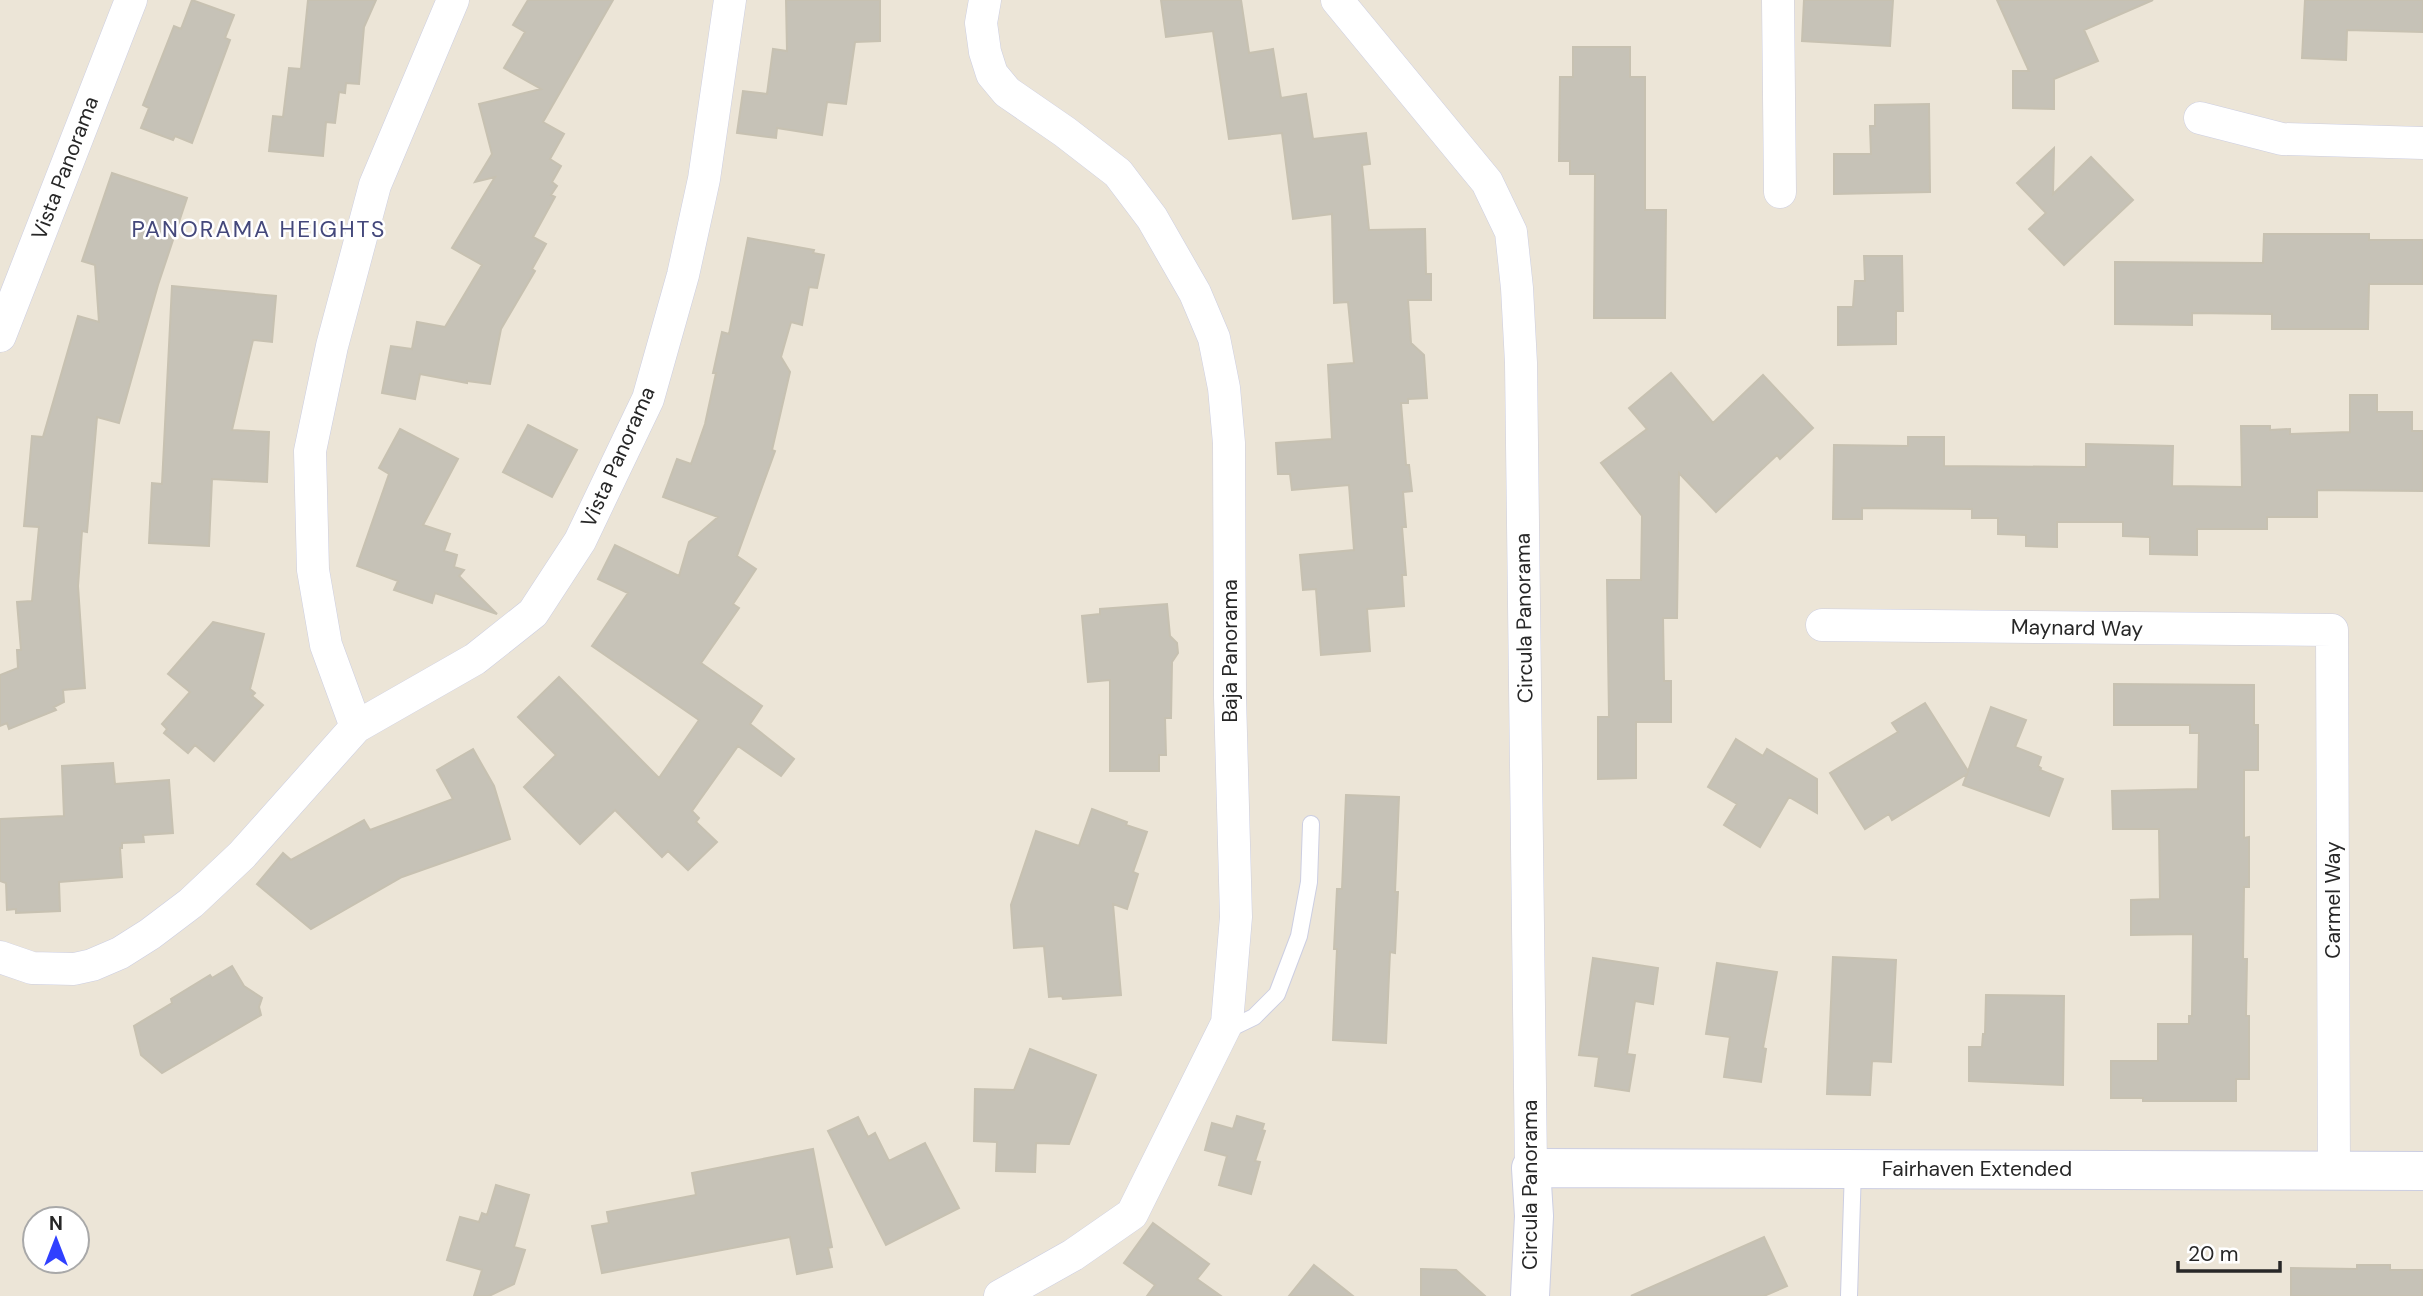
<svg xmlns="http://www.w3.org/2000/svg" width="2423" height="1296" font-family="'DM Sans',sans-serif">
<style>
.building{fill:#c6c2b7;stroke:#c7c1b1;stroke-width:2}
.lines{fill:none;stroke-linecap:round;stroke-linejoin:round}
.service-casing{stroke:#cccee2;stroke-width:18}
.minor-casing{stroke:#cccee2;stroke-width:33}
.tertiary-casing{stroke:#cccee2;stroke-width:40}
.service{stroke:#fff;stroke-width:16}
.minor{stroke:#fff;stroke-width:32}
.tertiary{stroke:#fff;stroke-width:38}
.labels{text-anchor:middle;stroke-width:5;stroke-linejoin:round;paint-order:stroke}
.street-label{font-size:21px;fill:#272727;stroke:#fff}
.neighbourhood-label{font-size:23px;letter-spacing:2px;fill:#44487b;stroke:#fff}
</style>
<rect width="100%" height="100%" fill="#ece5d7"/>
<!-- building -->
<path class="building" d="M 192,0 L 234,15 L 225,38 L 230,40 L 192,143 L 175,136 L 173,140 L 141,128 L 149,108 L 143,105 L 174,26 L 181,29 Z
M 308,0 L 376,0 L 364,27 L 359,84 L 346,83 L 345,93 L 339,92 L 335,123 L 326,122 L 323,156 L 269,151 L 273,116 L 283,117 L 289,68 L 301,69 Z
M 528,0 L 613,0 L 543,122 L 564,134 L 550,159 L 561,166 L 552,182 L 557,186 L 551,195 L 555,197 L 533,237 L 546,244 L 532,269 L 535,271 L 501,329 L 490,384 L 467,381 L 467,383 L 420,374 L 415,399 L 382,393 L 391,346 L 412,349 L 417,322 L 445,327 L 482,265 L 452,248 L 495,177 L 475,182 L 492,154 L 479,104 L 541,89 L 504,68 L 525,32 L 513,25 Z
M 786,0 L 880,0 L 880,41 L 855,42 L 846,104 L 827,102 L 822,135 L 777,128 L 776,138 L 737,133 L 743,91 L 767,94 L 773,49 L 787,51 Z
M 1161,0 L 1241,0 L 1249,53 L 1273,49 L 1281,98 L 1306,94 L 1313,139 L 1366,133 L 1370,164 L 1362,165 L 1369,230 L 1425,229 L 1426,274 L 1431,274 L 1431,300 L 1408,300 L 1411,343 L 1424,355 L 1427,398 L 1408,399 L 1408,403 L 1401,403 L 1406,465 L 1409,465 L 1412,491 L 1403,492 L 1406,527 L 1402,527 L 1406,575 L 1402,575 L 1404,606 L 1367,609 L 1370,651 L 1321,655 L 1316,589 L 1303,590 L 1300,555 L 1354,550 L 1349,485 L 1292,490 L 1290,474 L 1278,474 L 1276,443 L 1332,439 L 1328,365 L 1354,363 L 1348,302 L 1334,303 L 1332,214 L 1293,219 L 1282,133 L 1229,139 L 1213,31 L 1166,37 Z
M 1804,0 L 1893,0 L 1890,46 L 1802,41 Z
M 1997,0 L 2153,0 L 2084,30 L 2098,61 L 2054,79 L 2054,109 L 2013,108 L 2013,71 L 2029,71 Z
M 2305,0 L 2423,0 L 2423,32 L 2347,30 L 2346,60 L 2302,58 Z
M 1573,47 L 1630,47 L 1630,77 L 1645,77 L 1645,210 L 1666,210 L 1665,318 L 1594,318 L 1595,174 L 1570,174 L 1570,161 L 1559,161 L 1560,77 L 1573,77 Z
M 1929,104 L 1930,192 L 1834,194 L 1834,154 L 1871,154 L 1870,126 L 1875,126 L 1875,105 Z
M 2054,148 L 2053,194 L 2091,157 L 2133,200 L 2064,265 L 2029,229 L 2046,213 L 2017,183 Z
M 112,173 L 187,198 L 158,285 L 119,423 L 97,417 L 87,532 L 82,531 L 78,586 L 85,688 L 63,690 L 64,702 L 54,707 L 56,710 L 9,729 L 7,723 L 0,726 L 0,675 L 18,668 L 17,650 L 21,650 L 17,602 L 32,601 L 39,527 L 24,526 L 32,436 L 43,437 L 78,316 L 99,322 L 95,265 L 82,261 Z
M 2264,234 L 2369,234 L 2369,240 L 2423,240 L 2423,284 L 2369,284 L 2368,329 L 2272,329 L 2272,314 L 2192,313 L 2192,325 L 2115,324 L 2115,262 L 2263,263 Z
M 748,238 L 814,250 L 813,253 L 824,255 L 817,288 L 809,287 L 802,325 L 791,322 L 781,357 L 790,372 L 772,450 L 775,451 L 737,556 L 756,569 L 733,604 L 739,608 L 701,663 L 762,706 L 750,724 L 794,759 L 781,776 L 738,746 L 692,811 L 699,818 L 696,822 L 717,842 L 688,870 L 668,851 L 662,857 L 615,810 L 580,844 L 524,787 L 556,755 L 518,717 L 559,677 L 659,778 L 699,720 L 592,646 L 628,593 L 598,579 L 615,545 L 679,576 L 689,542 L 718,517 L 663,497 L 677,459 L 691,464 L 705,424 L 716,373 L 713,373 L 722,332 L 729,334 Z
M 1864,256 L 1902,256 L 1903,311 L 1896,311 L 1896,344 L 1838,345 L 1838,307 L 1853,307 L 1855,281 L 1865,281 Z
M 172,286 L 276,296 L 272,342 L 253,340 L 232,430 L 269,432 L 267,482 L 212,479 L 209,546 L 149,543 L 152,483 L 162,484 Z
M 1671,373 L 1713,423 L 1763,375 L 1813,428 L 1780,459 L 1777,455 L 1716,512 L 1679,473 L 1677,618 L 1663,618 L 1664,681 L 1671,681 L 1671,722 L 1636,722 L 1636,778 L 1598,779 L 1598,717 L 1609,717 L 1607,580 L 1641,580 L 1642,516 L 1601,463 L 1647,429 L 1629,408 Z
M 2350,395 L 2377,395 L 2377,412 L 2412,412 L 2412,431 L 2423,431 L 2423,491 L 2317,490 L 2317,517 L 2267,517 L 2267,529 L 2197,529 L 2197,555 L 2150,554 L 2150,537 L 2123,536 L 2123,522 L 2057,522 L 2057,547 L 2026,546 L 2026,535 L 1998,534 L 1998,518 L 1972,518 L 1972,509 L 1862,508 L 1862,519 L 1833,519 L 1834,445 L 1908,446 L 1908,437 L 1944,437 L 1944,466 L 2086,467 L 2086,444 L 2173,446 L 2172,486 L 2242,487 L 2241,426 L 2270,426 L 2270,430 L 2290,429 L 2290,434 L 2350,432 Z
M 528,425 L 577,450 L 552,497 L 503,472 Z
M 400,429 L 458,459 L 423,525 L 450,534 L 444,551 L 457,555 L 454,567 L 464,570 L 459,576 L 497,614 L 435,593 L 432,603 L 394,590 L 398,581 L 357,566 L 389,474 L 379,468 Z
M 1167,604 L 1170,636 L 1177,643 L 1178,653 L 1172,662 L 1171,718 L 1165,718 L 1166,755 L 1159,755 L 1159,771 L 1110,771 L 1110,680 L 1088,682 L 1082,616 L 1100,614 L 1100,609 Z
M 213,622 L 264,634 L 250,689 L 255,693 L 252,696 L 263,705 L 214,761 L 195,745 L 188,753 L 164,733 L 167,729 L 162,724 L 190,692 L 168,674 Z
M 2114,684 L 2254,685 L 2254,725 L 2258,725 L 2258,770 L 2244,770 L 2244,838 L 2249,837 L 2249,887 L 2244,887 L 2243,959 L 2247,959 L 2246,1016 L 2249,1016 L 2249,1079 L 2236,1079 L 2236,1101 L 2143,1101 L 2143,1098 L 2111,1098 L 2111,1061 L 2158,1061 L 2158,1024 L 2189,1024 L 2189,1016 L 2192,1016 L 2193,934 L 2131,935 L 2131,900 L 2160,899 L 2159,829 L 2113,829 L 2112,791 L 2198,789 L 2199,733 L 2190,733 L 2190,725 L 2114,725 Z
M 1925,703 L 1968,771 L 1991,707 L 2026,720 L 2015,747 L 2041,757 L 2038,766 L 2041,768 L 2040,770 L 2063,779 L 2049,816 L 1963,785 L 1967,774 L 1892,820 L 1889,814 L 1865,829 L 1830,773 L 1898,732 L 1892,723 Z
M 1736,739 L 1763,756 L 1767,749 L 1817,779 L 1817,813 L 1789,797 L 1760,847 L 1724,825 L 1737,804 L 1708,787 Z
M 473,749 L 494,786 L 510,839 L 402,877 L 311,929 L 257,884 L 283,853 L 291,860 L 364,820 L 370,830 L 453,799 L 437,770 Z
M 113,763 L 115,784 L 169,780 L 173,833 L 143,835 L 144,842 L 122,843 L 122,848 L 120,848 L 122,877 L 59,882 L 60,911 L 16,913 L 16,909 L 7,910 L 6,883 L 0,881 L 0,819 L 64,816 L 62,766 Z
M 1346,795 L 1399,797 L 1395,892 L 1398,892 L 1395,953 L 1390,952 L 1386,1043 L 1333,1040 L 1337,949 L 1334,949 L 1337,889 L 1342,889 Z
M 1092,809 L 1127,822 L 1126,825 L 1147,832 L 1133,872 L 1138,874 L 1127,909 L 1113,904 L 1121,995 L 1063,999 L 1062,996 L 1049,997 L 1044,946 L 1014,948 L 1011,905 L 1036,831 L 1079,846 Z
M 1833,957 L 1896,960 L 1891,1062 L 1872,1061 L 1870,1095 L 1827,1094 Z
M 1593,958 L 1658,968 L 1653,1004 L 1635,1001 L 1627,1054 L 1635,1055 L 1629,1091 L 1595,1086 L 1599,1057 L 1579,1055 Z
M 1717,963 L 1777,972 L 1763,1048 L 1766,1049 L 1761,1082 L 1724,1077 L 1730,1037 L 1706,1034 Z
M 232,966 L 244,986 L 262,998 L 259,1007 L 261,1015 L 162,1073 L 141,1055 L 134,1026 L 172,1003 L 171,999 L 210,975 L 212,978 Z
M 1986,995 L 2064,996 L 2063,1085 L 1969,1081 L 1969,1047 L 1982,1047 L 1983,1034 L 1985,1034 Z
M 1030,1049 L 1096,1075 L 1069,1144 L 1036,1143 L 1035,1172 L 996,1171 L 997,1142 L 974,1141 L 975,1089 L 1014,1090 Z
M 1237,1116 L 1264,1124 L 1262,1130 L 1265,1131 L 1255,1161 L 1260,1162 L 1251,1194 L 1219,1185 L 1227,1156 L 1205,1150 L 1212,1123 L 1233,1129 Z
M 858,1117 L 868,1137 L 875,1133 L 889,1161 L 925,1143 L 959,1208 L 886,1245 L 828,1131 Z
M 813,1149 L 832,1247 L 828,1248 L 832,1267 L 797,1274 L 790,1237 L 602,1273 L 592,1226 L 609,1223 L 607,1212 L 696,1195 L 692,1173 Z
M 496,1185 L 529,1195 L 514,1247 L 525,1250 L 514,1284 L 489,1296 L 474,1296 L 482,1270 L 447,1260 L 460,1217 L 479,1222 L 482,1213 L 487,1215 Z
M 1153,1223 L 1209,1264 L 1197,1279 L 1221,1296 L 1147,1296 L 1155,1285 L 1124,1263 Z
M 1764,1237 L 1787,1286 L 1764,1296 L 1631,1296 Z
M 1314,1265 L 1353,1296 L 1289,1296 Z
M 2357,1265 L 2390,1265 L 2390,1270 L 2423,1270 L 2422,1296 L 2291,1296 L 2291,1268 L 2357,1269 Z
M 1421,1269 L 1456,1270 L 1485,1296 L 1421,1296 Z"/>
<g class="lines">
<defs>
<path id="service" d="M 1225,1031 L 1254,1017 L 1277,994 L 1299,936 L 1309,882 L 1311,824
M 1849,1296 L 1853,1168"/>
<path id="minor" d="M 985,0 L 981,23 L 985,52 L 992,74 L 1007,92 L 1065,132 L 1118,173 L 1152,218 L 1195,293 L 1214,338 L 1224,388 L 1229,443 L 1230,697 L 1236,917 L 1227,1023 L 1132,1214 L 1073,1255 L 1000,1296
M 1337,0 L 1487,182 L 1511,232 L 1517,288 L 1521,363 L 1531,1168
M 1778,0 L 1780,192
M 2200,118 L 2282,139 L 2423,143
M 0,336 L 131,0
M 1822,625 L 2332,630 L 2334,1170
M 356,727 L 326,645 L 313,570 L 310,451 L 332,346 L 375,185 L 453,0
M 0,957 L 32,968 L 74,969 L 92,965 L 120,953 L 150,934 L 191,903 L 242,855 L 356,727 L 475,659 L 533,613 L 580,541 L 648,399 L 683,275 L 704,179 L 730,0"/>
<path id="tertiary" d="M 1530,1296 L 1534,1216 L 1531,1168 L 2423,1171"/>
</defs>
<!-- service casing -->
<use href="#service" class="service-casing"/>
<!-- minor casing -->
<use href="#minor" class="minor-casing"/>
<!-- tertiary casing -->
<use href="#tertiary" class="tertiary-casing"/>
<!-- service -->
<use href="#service" class="service"/>
<!-- minor -->
<use href="#minor" class="minor"/>
<!-- tertiary -->
<use href="#tertiary" class="tertiary"/>
</g>
<g class="labels">
<!-- street labels -->
<g class="street-label">
<text transform="translate(65 168) rotate(-69)" y="7">Vista Panorama</text>
<text transform="translate(618 457) rotate(-66)" y="7">Vista Panorama</text>
<text transform="translate(1524 618) rotate(-91)" y="7">Circula Panorama</text>
<text transform="translate(2077 628) rotate(1)" y="7">Maynard Way</text>
<text transform="translate(1230 651) rotate(-90)" y="7">Baja Panorama</text>
<text transform="translate(2333 900) rotate(-90)" y="7">Carmel Way</text>
<text x="1977" y="1176">Fairhaven Extended</text>
<text transform="translate(1530 1185) rotate(-90)" y="7">Circula Panorama</text>
</g>
<!-- neighbourhood labels -->
<g class="neighbourhood-label">
<text x="259" y="237">PANORAMA HEIGHTS</text>
</g>
</g>
<!-- north arrow -->
<g transform="translate(56 1240)"><circle r="33" fill="#ffffff" stroke="#a9a9a9" stroke-width="2"/>
<path d="M0-5L12 26L0 18L-12 26Z" fill="#3040ff"/>
<text y="-10" font-size="19" font-weight="bold" text-anchor="middle" fill="#272727">N</text>
</g>
<!-- scale -->
<path d="M2178 1261v10h102v-10" fill="none" stroke="#272727" stroke-width="3.5"/>
<text x="2188" y="1261" font-size="21" fill="#272727" stroke="#ffffff" stroke-width="5" paint-order="stroke">20 m</text>
</svg>
